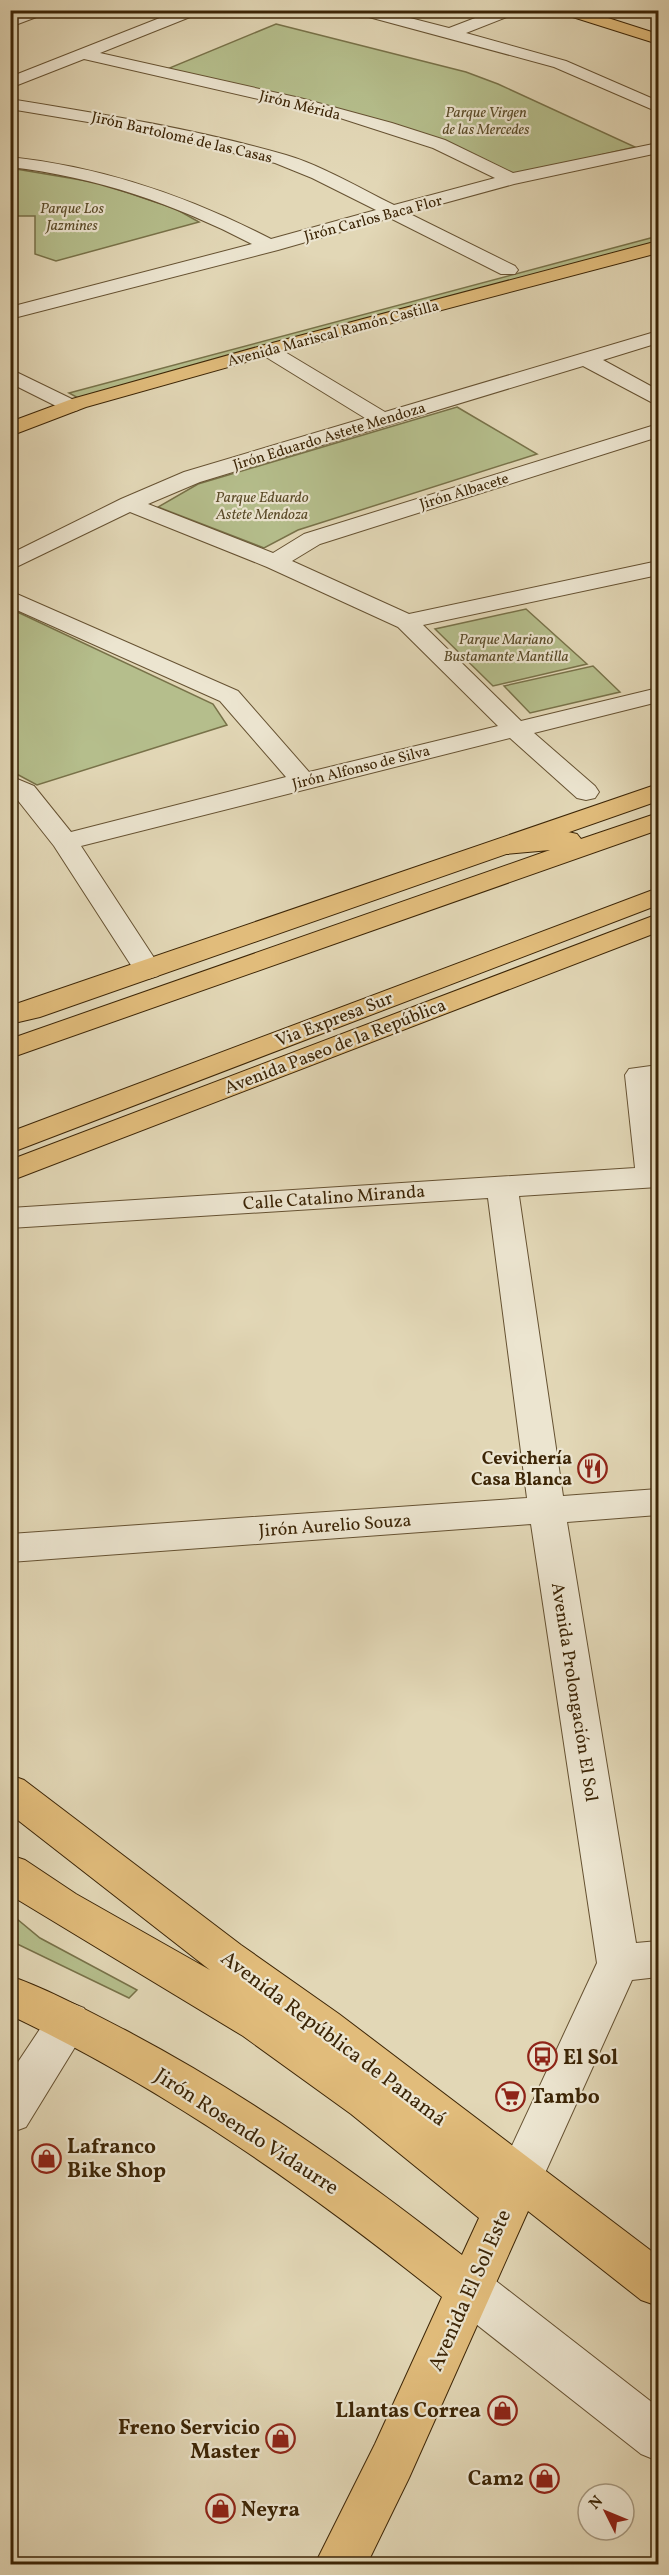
<svg xmlns="http://www.w3.org/2000/svg" width="669" height="2575" font-family="Vollkorn,serif">
<style>
.green{fill:#b5be8c;stroke:#787249;stroke-width:1.5}
.lines{fill:none;stroke-linecap:round;stroke-linejoin:round}
.minor-casing{stroke:#665232;stroke-width:2}
.major-casing{stroke:#3c2506;stroke-width:2}
.highway-casing{stroke:#3c2506;stroke-width:2}
.minor{fill:#ece5d0;fill-rule:evenodd}
.major{fill:#e1bc7b;fill-rule:evenodd}
.highway{fill:#e1bc7b;fill-rule:evenodd}
.labels{text-anchor:middle;stroke-width:4.5;stroke-linejoin:round;paint-order:stroke}
.far-street-label{font-size:15px;fill:#3c2506;stroke:#ece5d0}
.far-park-label{font-size:15px;font-style:italic;fill:#5a4b28;stroke:#ece5d0}
.street-label{font-size:18px;fill:#3c2506;stroke:#ece5d0}
.poi-label{font-size:18px;font-weight:bold;fill:#3c2506;stroke:#ece5d0;text-anchor:end}
.near-street-label{font-size:21px;fill:#3c2506;stroke:#ece5d0}
.near-poi-label{font-size:21px;font-weight:bold;fill:#3c2506;stroke:#ece5d0;text-anchor:start}
</style>
<rect width="100%" height="100%" fill="#e2d7b6"/>
<filter id="stains"><feTurbulence type="fractalNoise" baseFrequency=".00333" numOctaves="4"/><feColorMatrix values="0 0 0 0 .2 0 0 0 0 .09 0 0 0 0 .02 0 0 0 .5 -.17"/></filter>
<radialGradient id="worn" r=".72"><stop offset=".6" stop-color="#630" stop-opacity="0"/><stop offset="1" stop-color="#630" stop-opacity=".3"/></radialGradient>
<!-- green -->
<path class="green" d="M 276,24 L 466,72 L 498,84 L 635,147 L 515,175 L 454,148 L 167,69 Z
M 10,168 L 99,183 L 176,209 L 199,222 L 56,261 L 35,254 L 35,216 L 11,216 Z
M 658,236 L 658,243 L 80,399 L 69,393 Z
M 457,407 L 537,454 L 298,530 L 264,548 L 158,507 L 198,484 Z
M 11,609 L 213,704 L 227,725 L 37,785 L 11,771 Z
M 526,609 L 587,664 L 493,686 L 435,629 Z
M 593,666 L 620,692 L 530,713 L 504,686 Z
M 11,1914 L 40,1938 L 137,1990 L 129,1998 L 11,1941 Z"/>
<g class="lines">
<defs>
<path id="minor" d="M 26,10 L 49,10 L 47,13 L 10,27 L 10,16 Z
M 180,10 L 202,10 L 200,13 L 100,53 L 300,98 L 392,123 L 445,140 L 513,173 L 658,143 L 658,153 L 514,184 L 408,213 L 515,266 L 518,270 L 515,274 L 501,274 L 390,218 L 278,250 L 10,319 L 10,307 L 252,244 C 175,204 97,177 10,167 L 10,157 C 103,167 188,196 271,239 L 376,210 L 312,178 L 275,163 L 136,130 L 10,109 L 10,99 C 102,114 196,129 286,155 C 323,166 359,188 394,205 L 495,178 L 433,148 L 337,117 L 84,59 L 10,88 L 10,77 Z
M 352,10 L 379,10 L 449,28 L 496,10 L 519,10 L 517,13 L 466,33 L 566,61 L 658,101 L 658,112 L 554,67 L 354,13 Z
M 658,331 L 658,343 L 603,360 L 658,390 L 658,404 L 651,402 L 583,366 L 200,482 L 148,504 L 273,553 L 304,534 L 658,424 L 658,437 L 320,544 L 292,561 L 409,614 L 658,561 L 658,575 L 423,625 L 521,721 L 658,688 L 658,702 L 534,733 L 595,786 L 599,792 L 595,798 L 586,800 L 577,798 L 510,738 L 81,846 L 162,970 L 158,976 L 148,979 L 138,976 L 54,846 L 16,798 L 10,795 L 10,776 L 34,786 L 71,832 L 286,777 L 220,701 L 10,607 L 10,591 L 238,691 L 309,772 L 498,726 L 398,627 L 267,567 L 130,512 L 10,570 L 10,554 L 121,499 L 184,472 L 365,418 L 261,354 L 258,350 L 261,346 L 275,346 L 385,412 Z
M 10,369 L 78,402 L 81,406 L 78,410 L 71,412 L 64,410 L 10,383 Z
M 658,1065 L 658,1083 L 656,1083 L 658,1103 L 658,1187 L 519,1196 L 563,1496 L 658,1489 L 658,1515 L 567,1522 L 636,1943 L 658,1941 L 658,1977 L 632,1980 L 536,2193 L 520,2199 L 504,2193 L 497,2178 L 597,1963 L 531,1524 L 10,1562 L 10,1534 L 527,1498 L 488,1198 L 10,1228 L 10,1208 L 635,1168 L 625,1075 L 629,1069 Z
M 69,2002 L 84,2008 L 91,2021 L 26,2127 L 10,2133 L 10,2074 L 54,2008 Z
M 470,2268 L 487,2274 L 658,2407 L 658,2461 L 641,2454 L 453,2306 L 447,2290 L 453,2274 Z"/>
<path id="major" d="M 558,10 L 583,10 L 658,34 L 658,44 L 560,13 Z
M 658,241 L 658,253 L 275,354 L 86,407 L 10,436 L 10,422 L 72,399 L 261,346 Z
M 658,784 L 658,801 L 40,1017 L 10,1024 L 10,1006 Z
M 658,914 L 658,932 L 10,1181 L 10,1160 Z
M 10,1775 L 24,1780 L 241,1945 L 339,2014 L 658,2256 L 658,2306 L 641,2300 L 528,2211 L 409,2478 L 367,2564 L 315,2564 L 375,2444 L 442,2297 C 307,2189 167,2090 10,2015 L 10,1976 C 50,1990 88,2011 125,2030 C 245,2093 356,2172 462,2255 L 479,2218 L 351,2114 L 243,2036 L 10,1895 L 10,1855 L 25,1860 L 76,1894 L 210,1970 L 10,1814 Z"/>
<path id="highway" d="M 658,813 L 658,830 L 10,1058 L 10,1039 L 550,850 L 506,854 L 496,852 L 493,846 L 496,840 L 568,832 L 577,834 L 581,839 Z
M 658,888 L 658,905 L 10,1153 L 10,1132 Z"/>
</defs>
<!-- minor casing -->
<use href="#minor" class="minor-casing"/>
<!-- major casing -->
<use href="#major" class="major-casing"/>
<!-- highway casing -->
<use href="#highway" class="highway-casing"/>
<!-- minor -->
<use href="#minor" class="minor"/>
<!-- major -->
<use href="#major" class="major"/>
<!-- highway -->
<use href="#highway" class="highway"/>
</g>
<!-- icons -->
<defs>
<symbol id="restaurant-ring" viewBox="-11 -11 22 22"><circle r="9.5" fill="#ece5d0" stroke="#8f2418" stroke-width="1.5"/><path d="M-5-6h1v4h1v-4h1v4h1v-4h1v5L-1.5 .5V6h-2V.5L-5-1ZM5-6V6H3V1.5H1.5Q1.5-4 5-6Z" fill="#8f2418"/></symbol>
<symbol id="bus-ring" viewBox="-11 -11 22 22"><circle r="9.5" fill="#ece5d0" stroke="#8f2418" stroke-width="1.5"/><path d="M-5-6H5V4H4V6H2V4H-2V6H-4V4H-5ZM-3.5-4V0h7V-4ZM-3.5 1.2v1.5H-2V1.2ZM2 1.2v1.5H3.5V1.2Z" fill="#8f2418"/></symbol>
<symbol id="supermarket-ring" viewBox="-11 -11 22 22"><circle r="9.5" fill="#ece5d0" stroke="#8f2418" stroke-width="1.5"/><path d="M-6-5.5h2.5l.6 2H6L4.5 2H-2.5L-4.4-4H-6ZM-1.5 3.2a1.3 1.3 0 1 0 .1 0ZM3 3.2a1.3 1.3 0 1 0 .1 0Z" fill="#8f2418"/></symbol>
<symbol id="shop-ring" viewBox="-11 -11 22 22"><circle r="9.5" fill="#ece5d0" stroke="#8f2418" stroke-width="1.5"/><path d="M-5-2.5h2.3a2.7 3.5 0 0 1 5.4 0H5L5.5 6h-11ZM-1.5-2.5h3a1.5 2.3 0 0 0-3 0Z" fill="#8f2418"/></symbol>
</defs>
<g fill-rule="evenodd">
<use href="#restaurant-ring" x="576" y="1452" width="33" height="33"/>
<use href="#bus-ring" x="526" y="2040" width="33" height="33"/>
<use href="#supermarket-ring" x="494" y="2080" width="33" height="33"/>
<use href="#shop-ring" x="30" y="2142" width="33" height="33"/>
<use href="#shop-ring" x="486" y="2394" width="33" height="33"/>
<use href="#shop-ring" x="264" y="2422" width="33" height="33"/>
<use href="#shop-ring" x="528" y="2462" width="33" height="33"/>
<use href="#shop-ring" x="204" y="2492" width="33" height="33"/>
</g>
<g class="labels">
<!-- far-street labels -->
<g class="far-street-label">
<text transform="translate(300 105) rotate(14)" y="5">Jirón Mérida</text>
<text transform="translate(182 137) rotate(13)" y="5">Jirón Bartolomé de las Casas</text>
<text transform="translate(373 218) rotate(-15)" y="5">Jirón Carlos Baca Flor</text>
<text transform="translate(333 333) rotate(-15)" y="5">Avenida Mariscal Ramón Castilla</text>
<text transform="translate(329 436) rotate(-17)" y="5">Jirón Eduardo Astete Mendoza</text>
<text transform="translate(464 491) rotate(-17)" y="5">Jirón Albacete</text>
<text transform="translate(361 767) rotate(-14)" y="5">Jirón Alfonso de Silva</text>
</g>
<!-- far-park labels -->
<g class="far-park-label">
<text x="486" y="117">Parque Virgen<tspan x="486" dy="17">de las Mercedes</tspan></text>
<text x="72" y="213">Parque Los<tspan x="72" dy="17">Jazmines</tspan></text>
<text x="262" y="502">Parque Eduardo<tspan x="262" dy="17">Astete Mendoza</tspan></text>
<text x="506" y="644">Parque Mariano<tspan x="506" dy="17">Bustamante Mantilla</tspan></text>
</g>
<!-- street labels -->
<g class="street-label">
<text transform="translate(334 1019) rotate(-21)" y="6">Via Expresa Sur</text>
<text transform="translate(335 1046) rotate(-21)" y="6">Avenida Paseo de la República</text>
<text transform="translate(334 1197) rotate(-4)" y="6">Calle Catalino Miranda</text>
<text transform="translate(335 1525) rotate(-4)" y="6">Jirón Aurelio Souza</text>
<text transform="translate(575 1692) rotate(81)" y="6">Avenida Prolongación El Sol</text>
</g>
<!-- poi labels -->
<g class="poi-label">
<text x="572" y="1464">Cevichería<tspan x="572" dy="21">Casa Blanca</tspan></text>
</g>
<!-- near-street labels -->
<g class="near-street-label">
<text transform="translate(334 2038) rotate(37)" y="7">Avenida República de Panamá</text>
<text transform="translate(247 2131) rotate(33)" y="7">Jirón Rosendo Vidaurre</text>
<text transform="translate(469 2290) rotate(-66)" y="7">Avenida El Sol Este</text>
</g>
<!-- near-poi labels -->
<g class="near-poi-label">
<text x="563" y="2064">El Sol</text>
<text x="531" y="2103">Tambo</text>
<text x="67" y="2153">Lafranco<tspan x="67" dy="24">Bike Shop</tspan></text>
<text x="481" y="2417" text-anchor="end">Llantas Correa</text>
<text x="260" y="2434" text-anchor="end">Freno Servicio<tspan x="260" dy="24">Master</tspan></text>
<text x="524" y="2485" text-anchor="end">Cam2</text>
<text x="241" y="2516">Neyra</text>
</g>
</g>
<!-- margin -->
<rect width="669" height="2575" fill="none" stroke="#e2d7b6" stroke-width="36"/>
<rect x="12" y="12" width="645" height="2551" fill="none" stroke="#3c2506" stroke-width="3"/>
<rect x="18" y="18" width="633" height="2539" fill="none" stroke="#3c2506" stroke-width="1.5"/>
<!-- north arrow -->
<g transform="translate(606 2512) rotate(313)"><circle r="28" fill="#ece5d0" stroke="#a6987f" stroke-width="1.5"/>
<path d="M0-4.5L10 22L0 15L-10 22Z" fill="#8f2418"/>
<text y="-9" font-size="16" font-weight="bold" text-anchor="middle" fill="#3c2506">N</text>
</g>
<rect width="100%" height="100%" filter="url(#stains)"/>
<rect width="100%" height="100%" fill="url(#worn)"/>
</svg>
